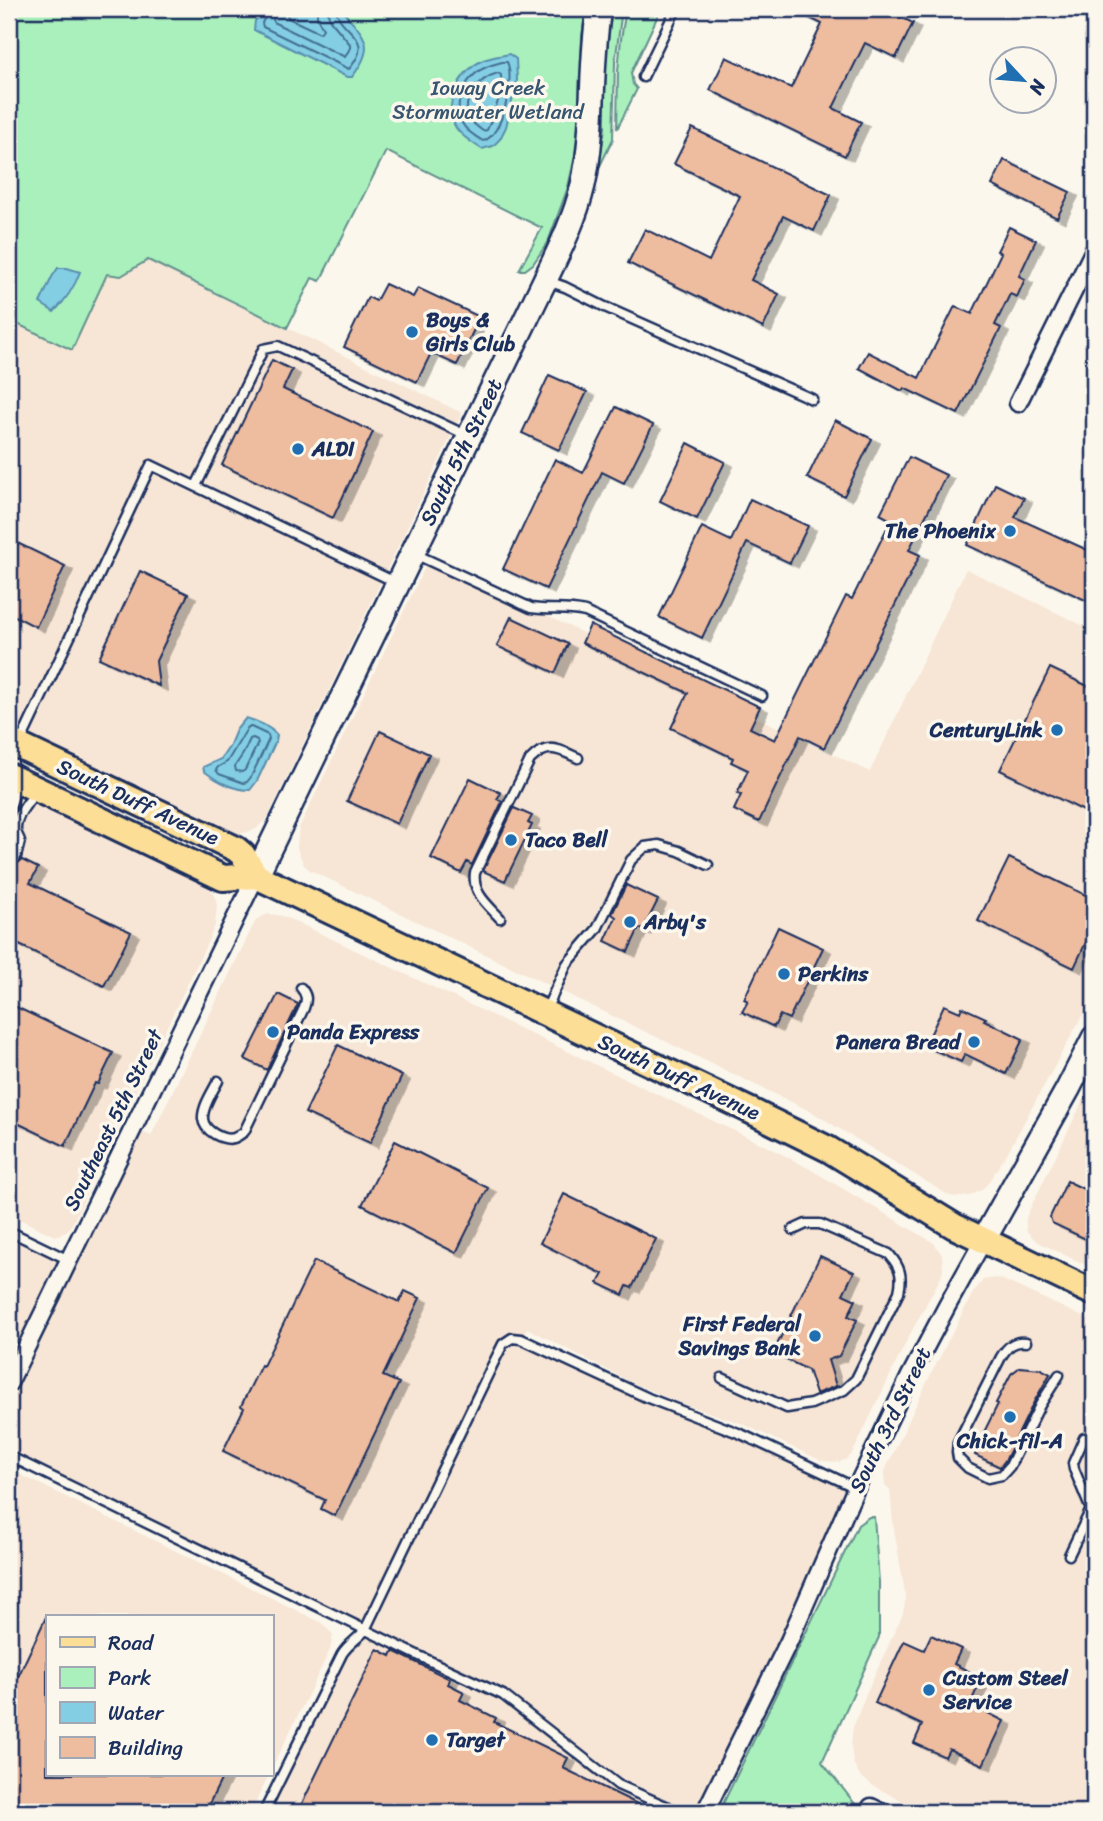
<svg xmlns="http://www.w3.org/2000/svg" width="1103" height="1821" font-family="Sriracha,sans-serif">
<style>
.built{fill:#f7e5d5}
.green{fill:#aaf0bc;stroke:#62908d;stroke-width:2}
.water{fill:#83cee3;stroke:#598eae;stroke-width:2}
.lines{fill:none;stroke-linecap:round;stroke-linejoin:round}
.shore{stroke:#456f93;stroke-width:2}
.building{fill:#eebc9f;stroke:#1b2f5e;stroke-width:2;filter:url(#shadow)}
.lane-casing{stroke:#1b2f5e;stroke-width:13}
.street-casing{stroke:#1b2f5e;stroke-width:21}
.secondary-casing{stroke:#1b2f5e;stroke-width:28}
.primary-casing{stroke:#1b2f5e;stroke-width:30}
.lane{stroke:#fbf7ec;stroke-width:8}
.street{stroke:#fbf7ec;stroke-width:16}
.secondary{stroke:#fbf7ec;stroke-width:23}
.primary{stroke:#fcde96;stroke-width:24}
.poi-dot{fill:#1f6fb2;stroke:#fbf7ec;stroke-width:2.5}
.labels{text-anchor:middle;stroke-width:7;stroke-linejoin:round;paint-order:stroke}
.park-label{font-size:21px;fill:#385671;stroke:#fbf7ec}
.poi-label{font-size:21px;font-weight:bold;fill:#1b2f5e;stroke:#fbf7ec;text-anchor:start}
.street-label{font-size:21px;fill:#1b2f5e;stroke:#fbf7ec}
</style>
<defs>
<filter id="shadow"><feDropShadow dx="8" dy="4.5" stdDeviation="0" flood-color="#0004"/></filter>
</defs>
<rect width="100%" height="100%" fill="#fbf7ec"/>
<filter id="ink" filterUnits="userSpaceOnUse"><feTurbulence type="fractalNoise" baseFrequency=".0143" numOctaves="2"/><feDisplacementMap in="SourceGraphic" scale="14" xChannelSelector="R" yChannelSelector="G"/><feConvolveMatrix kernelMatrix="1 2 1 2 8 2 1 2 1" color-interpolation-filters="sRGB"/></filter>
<g filter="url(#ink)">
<!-- built -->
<path class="built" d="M 148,260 L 462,413 L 268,817 L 256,829 L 244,833 L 229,834 L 9,729 L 9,320 L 72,349 L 107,274 L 121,276 Z
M 428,561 L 531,608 L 870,772 L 966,569 L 1094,631 L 1094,994 L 1006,1155 L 988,1183 L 981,1190 L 970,1196 L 960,1197 L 950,1196 L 812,1112 L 310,870 L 304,865 L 297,848 L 299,828 Z
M 9,785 L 206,881 L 215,897 L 217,905 L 215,925 L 210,937 L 72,1224 L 66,1232 L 55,1236 L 9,1214 Z
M 269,914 L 282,916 L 292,920 L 772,1149 L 808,1168 L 934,1243 L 942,1255 L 943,1269 L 941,1277 L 909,1336 L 856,1446 L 851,1455 L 845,1460 L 839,1462 L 822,1461 L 743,1424 L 675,1401 L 631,1382 L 527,1328 L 522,1338 L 856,1488 L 705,1812 L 264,1812 L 342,1654 L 365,1630 L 9,1456 L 9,1231 L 68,1260 L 133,1128 L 151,1136 L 252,928 L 255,922 L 263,916 Z
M 1094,1078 L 1094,1269 L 1040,1243 L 1033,1238 L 1026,1230 L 1026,1218 L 1029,1211 Z
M 996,1278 L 1003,1280 L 1094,1322 L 1094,1812 L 922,1812 L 872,1785 L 859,1775 L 853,1762 L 851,1745 L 853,1728 L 866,1694 L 903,1614 L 906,1598 L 893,1523 L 890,1489 L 885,1486 L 884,1473 L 928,1380 L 973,1293 L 983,1280 Z
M 9,1470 L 11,1470 L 322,1623 L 333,1635 L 330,1650 L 271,1770 L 271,1616 L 47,1616 L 47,1774 L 269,1774 L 251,1812 L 9,1812 Z"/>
<!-- green -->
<path class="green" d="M 9,9 L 586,9 L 582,36 L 579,128 L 575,156 L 568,187 L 548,242 L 533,264 L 525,270 L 519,270 L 542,228 L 386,151 L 320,281 L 312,278 L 287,328 L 148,260 L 121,276 L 107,274 L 72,350 L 9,320 Z
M 612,9 L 622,9 L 615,63 L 613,139 L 598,170 L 605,128 L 605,66 Z
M 626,9 L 661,9 L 631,73 L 633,84 L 637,89 L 617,129 L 618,71 L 621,39 Z
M 869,1517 L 874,1517 L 879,1582 L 879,1637 L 822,1762 L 859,1809 L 860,1812 L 797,1812 L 780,1805 L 742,1812 L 719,1812 L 858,1525 Z"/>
<!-- water -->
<path class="water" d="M 261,9 L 341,9 C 364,36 378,44 352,77 L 347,77 L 262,34 L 254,30 L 255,21 Z
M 509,54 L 516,59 L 517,80 L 506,127 L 500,139 L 493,146 L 482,149 C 474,144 462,137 456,128 C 442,105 460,72 481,61 C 490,57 500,56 509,54 Z
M 58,268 L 67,268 L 80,272 C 74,288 66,300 54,312 L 40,303 L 52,277 Z
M 246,718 C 257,721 269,726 277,735 L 276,741 L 257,781 L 250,790 C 233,790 217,781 204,771 L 203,767 L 221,759 L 229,747 L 236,730 Z"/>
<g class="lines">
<!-- shore -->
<path class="shore" d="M 267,9 L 267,13 L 262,23 L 263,27 L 349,69 C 378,36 339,33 336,9
M 276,9 L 273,20 L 275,23 L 345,57 L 350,48 L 350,44 L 330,20 L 327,9
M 286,9 L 288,18 L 320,33 L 323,29 L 317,18 L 317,9
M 502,62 L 507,62 C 515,77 503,137 483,141 C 476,137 466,131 462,123 C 454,108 461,88 472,77 C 480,68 491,65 502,62 Z
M 498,73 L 501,75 C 502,92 495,114 487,130 L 483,131 C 479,128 473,124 471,120 C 458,100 480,78 498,73 Z
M 248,727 L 251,727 L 268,735 L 269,739 L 251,777 L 247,782 L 244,783 L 219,774 L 216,770 L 218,767 L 227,762 Z
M 253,738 L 257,740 L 258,743 L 245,770 L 242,772 L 236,771 L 235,766 L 243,754 L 250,739 Z"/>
</g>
<!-- building -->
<path class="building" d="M 791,9 L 884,9 L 913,23 L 896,58 L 865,43 L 833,108 L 861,122 L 845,156 L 710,90 L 726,57 L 791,88 L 822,24 Z
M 692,128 L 831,195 L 814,231 L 783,216 L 751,280 L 779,294 L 763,328 L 628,263 L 645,229 L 709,261 L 740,196 L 674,164 Z
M 1004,160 L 1070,192 L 1057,218 L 992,185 Z
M 1009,227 L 1036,240 L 1019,276 L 1025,279 L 1017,297 L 1010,294 L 995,325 L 1001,328 L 958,414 L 904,388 L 902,391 L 859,368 L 868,352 L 919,378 L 955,306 L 972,314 L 1001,253 L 997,251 Z
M 385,284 L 413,297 L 418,288 L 480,317 L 457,365 L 431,353 L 417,382 L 344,347 L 368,297 L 376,301 Z
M 272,360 L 292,370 L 283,389 L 373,432 L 333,518 L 222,465 Z
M 549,375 L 587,392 L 559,450 L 522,433 Z
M 616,407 L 653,425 L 624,483 L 602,472 L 546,589 L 503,569 L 555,459 L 583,473 Z
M 835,420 L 872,439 L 844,496 L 807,478 Z
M 688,443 L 725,462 L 697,519 L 660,501 Z
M 909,457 L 946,475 L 909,550 L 920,555 L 824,748 L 800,736 L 759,822 L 734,810 L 741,795 L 737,794 L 748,770 L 731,762 L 733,758 L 671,728 L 688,693 L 582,643 L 590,625 L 760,707 L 750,728 L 775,740 L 846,596 L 852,599 L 891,520 L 880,514 Z
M 995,484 L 1024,498 L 1015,517 L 1094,553 L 1094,604 L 967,545 Z
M 750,499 L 808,526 L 790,563 L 747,543 L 702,638 L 659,617 L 702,527 L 731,541 Z
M 9,539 L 65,566 L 36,627 L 9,613 Z
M 140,571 L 188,594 L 156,661 L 159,686 L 99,658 Z
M 511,617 L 568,644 L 555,673 L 497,646 Z
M 1050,668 L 1094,689 L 1094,816 L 1000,770 Z
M 380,731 L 429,754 L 397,824 L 347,801 Z
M 470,778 L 501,793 L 497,799 L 502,802 L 472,865 L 467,862 L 461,873 L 431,858 Z
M 514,808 L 532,816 L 528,823 L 532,825 L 505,881 L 483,871 Z
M 9,853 L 10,859 L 14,863 L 18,863 L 22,860 L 38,868 L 30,883 L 131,932 L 104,986 L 9,940 Z
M 1009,858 L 1094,899 L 1094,925 L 1074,968 L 978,921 Z
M 626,885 L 658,900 L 643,930 L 639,928 L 628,952 L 605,941 L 616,917 L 612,914 Z
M 778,927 L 823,948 L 789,1019 L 780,1015 L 774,1027 L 742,1012 L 748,1001 L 744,999 Z
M 278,994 L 298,1004 L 267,1070 L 245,1059 Z
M 944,1005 L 960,1012 L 962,1007 L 986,1018 L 984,1020 L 1023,1039 L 1006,1074 L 965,1054 L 961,1062 L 925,1046 Z
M 14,1006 L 113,1053 L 98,1084 L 95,1083 L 65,1146 L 9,1119 L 9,1017 Z
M 338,1045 L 402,1076 L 370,1143 L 305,1113 Z
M 395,1141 L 488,1188 L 456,1253 L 362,1205 Z
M 1067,1181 L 1094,1194 L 1094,1243 L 1052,1223 L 1050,1217 Z
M 564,1194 L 656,1239 L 632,1288 L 627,1286 L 623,1295 L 598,1283 L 603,1274 L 540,1243 Z
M 820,1256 L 854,1272 L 843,1294 L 856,1300 L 848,1316 L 857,1320 L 839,1356 L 828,1360 L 836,1386 L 816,1394 L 808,1370 L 773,1353 Z
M 314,1261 L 399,1302 L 405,1291 L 420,1298 L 383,1376 L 399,1383 L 335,1516 L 321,1509 L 325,1500 L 223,1451 L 244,1408 L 241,1406 L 261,1365 L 263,1366 Z
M 1020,1367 L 1041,1369 L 1050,1374 L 1034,1402 L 1006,1459 L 1000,1467 L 975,1455 L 980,1445 L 978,1444 L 998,1404 L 996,1403 L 1011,1374 Z
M 47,1615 L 47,1774 L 224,1774 L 205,1812 L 9,1812 L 9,1696 Z
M 931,1635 L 961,1649 L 954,1664 L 982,1678 L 970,1704 L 1004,1721 L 983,1765 L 949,1749 L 945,1757 L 914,1743 L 922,1725 L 875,1703 L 904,1641 L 924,1650 Z
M 377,1649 L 391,1656 L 393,1651 L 450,1679 L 448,1684 L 464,1692 L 460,1700 L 496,1718 L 494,1722 L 568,1758 L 563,1768 L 654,1812 L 298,1812 Z"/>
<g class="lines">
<defs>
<path id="lane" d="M 643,77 L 676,9
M 548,281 L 565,287 L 605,307 L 812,399
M 196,486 L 260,356 L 263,349 L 278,346 L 468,436
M 415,554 L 531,608 C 551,611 565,607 585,612 L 762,696
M 20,743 L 151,465 L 395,582
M 9,810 L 15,792 L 15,782
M 16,857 L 20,841 C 19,837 16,834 16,830 C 15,818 27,802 35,794
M 500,918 C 488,905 472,893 475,873 L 530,760 C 548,742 558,749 578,758
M 546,1010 L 567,964 L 597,929 L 631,860 L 645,847 L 659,845 L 679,851 L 708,865
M 218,1081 C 213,1091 202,1107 203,1119 C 204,1131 223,1141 234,1138 C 237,1137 242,1133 244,1132 L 304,1008 C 307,1000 307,995 301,988
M 9,1231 L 69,1260
M 1026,1342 C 1014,1340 1007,1347 1001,1357 L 958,1442 L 957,1452 L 958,1458 L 968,1468 L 988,1478 L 1002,1475 L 1010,1466 L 1040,1405 L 1059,1375
M 722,1378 L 787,1408 L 811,1404 L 844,1390 L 856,1379 L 899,1292 C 903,1275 900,1267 889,1254 L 820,1224 L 806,1224 L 793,1230
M 1084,1438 L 1073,1463 L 1074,1469 L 1091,1510
M 9,1456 L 413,1653 L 503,1695 L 618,1785 L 679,1812
M 1069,1555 L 1094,1503
M 264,1812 L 342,1654 C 348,1644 358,1639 365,1630 L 492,1366 L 503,1344 L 512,1338 L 521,1339 L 648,1398 L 741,1434 L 856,1488"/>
<path id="street" d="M 1018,403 L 1094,250
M 9,1383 L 256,876
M 871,1807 L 881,1812
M 705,1812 L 789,1641 L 856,1488 L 910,1376 L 947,1306 L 983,1241"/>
<path id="secondary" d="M 256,876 L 545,280 C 560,249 575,219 583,185 C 596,127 589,67 599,9
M 983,1241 L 1068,1089 L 1094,1038"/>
<path id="primary" d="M 9,741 L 236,849 L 243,855 L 256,876
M 9,776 L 223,878 L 256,876 L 751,1111 L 828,1149 L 954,1226 L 1094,1293"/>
</defs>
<!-- lane casing -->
<use href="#lane" class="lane-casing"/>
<!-- street casing -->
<use href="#street" class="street-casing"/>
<!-- secondary casing -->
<use href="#secondary" class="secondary-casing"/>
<!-- primary casing -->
<use href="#primary" class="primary-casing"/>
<!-- lane -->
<use href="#lane" class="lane"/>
<!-- street -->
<use href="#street" class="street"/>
<!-- secondary -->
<use href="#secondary" class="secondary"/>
<!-- primary -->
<use href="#primary" class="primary"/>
</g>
</g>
<!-- markers -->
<g class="poi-dot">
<circle cx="412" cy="332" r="7"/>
<circle cx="298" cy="449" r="7"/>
<circle cx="1010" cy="531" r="7"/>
<circle cx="1057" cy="730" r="7"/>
<circle cx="511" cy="840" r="7"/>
<circle cx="630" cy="922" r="7"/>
<circle cx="784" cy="974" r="7"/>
<circle cx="273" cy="1032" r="7"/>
<circle cx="974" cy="1042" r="7"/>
<circle cx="815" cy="1336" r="7"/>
<circle cx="1010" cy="1417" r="7"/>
<circle cx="929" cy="1690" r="7"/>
<circle cx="432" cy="1740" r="7"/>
</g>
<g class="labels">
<!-- park labels -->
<g class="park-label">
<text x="488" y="95">Ioway Creek<tspan x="488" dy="24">Stormwater Wetland</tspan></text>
</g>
<!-- poi labels -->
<g class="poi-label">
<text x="426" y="327">Boys &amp;<tspan x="426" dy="24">Girls Club</tspan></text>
<text x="312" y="456">ALDI</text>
<text x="996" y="538" text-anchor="end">The Phoenix</text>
<text x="1043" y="737" text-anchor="end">CenturyLink</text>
<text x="525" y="847">Taco Bell</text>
<text x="644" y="929">Arby's</text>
<text x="798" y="981">Perkins</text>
<text x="287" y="1039">Panda Express</text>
<text x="960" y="1049" text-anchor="end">Panera Bread</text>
<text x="801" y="1331" text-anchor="end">First Federal<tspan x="801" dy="24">Savings Bank</tspan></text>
<text x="1010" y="1448" text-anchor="middle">Chick-fil-A</text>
<text x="943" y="1685">Custom Steel<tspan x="943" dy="24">Service</tspan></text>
<text x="446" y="1747">Target</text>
</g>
<!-- street labels -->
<g class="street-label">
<text transform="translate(461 452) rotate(-64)" y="7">South 5th Street</text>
<text transform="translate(138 802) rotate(25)" y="7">South Duff Avenue</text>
<text transform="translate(679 1077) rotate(25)" y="7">South Duff Avenue</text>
<text transform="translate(113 1120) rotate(-64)" y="7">Southeast 5th Street</text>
<text transform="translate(890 1420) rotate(-64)" y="7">South 3rd Street</text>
</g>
</g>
<!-- margin -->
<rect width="1103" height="1821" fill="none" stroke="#fbf7ec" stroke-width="35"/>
<rect x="18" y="18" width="1068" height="1786" fill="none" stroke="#1b2f5e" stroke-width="2.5" filter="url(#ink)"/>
<!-- legend -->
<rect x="46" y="1615" width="228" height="161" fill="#fbf7ec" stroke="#a1a7b3" stroke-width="2"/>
<rect x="60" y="1637" width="35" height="10" fill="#fcde96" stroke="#a1a7b3" stroke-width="2"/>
<text x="108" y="1650" font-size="21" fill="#1b2f5e">Road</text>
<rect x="60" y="1667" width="35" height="21" fill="#aaf0bc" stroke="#a1a7b3" stroke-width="2"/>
<text x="108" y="1685" font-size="21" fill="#1b2f5e">Park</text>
<rect x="60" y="1702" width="35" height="21" fill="#83cee3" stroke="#a1a7b3" stroke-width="2"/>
<text x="108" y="1720" font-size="21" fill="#1b2f5e">Water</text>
<rect x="60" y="1737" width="35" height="21" fill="#eebc9f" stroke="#a1a7b3" stroke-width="2"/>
<text x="108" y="1755" font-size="21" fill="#1b2f5e">Building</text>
<!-- north arrow -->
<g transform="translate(1023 80) rotate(116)"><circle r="33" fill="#fbf7ec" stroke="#a1a7b3" stroke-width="2"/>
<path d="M0-5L12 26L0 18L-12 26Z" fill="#1f6fb2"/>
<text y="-10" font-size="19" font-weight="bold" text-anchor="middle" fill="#1b2f5e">N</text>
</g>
</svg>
